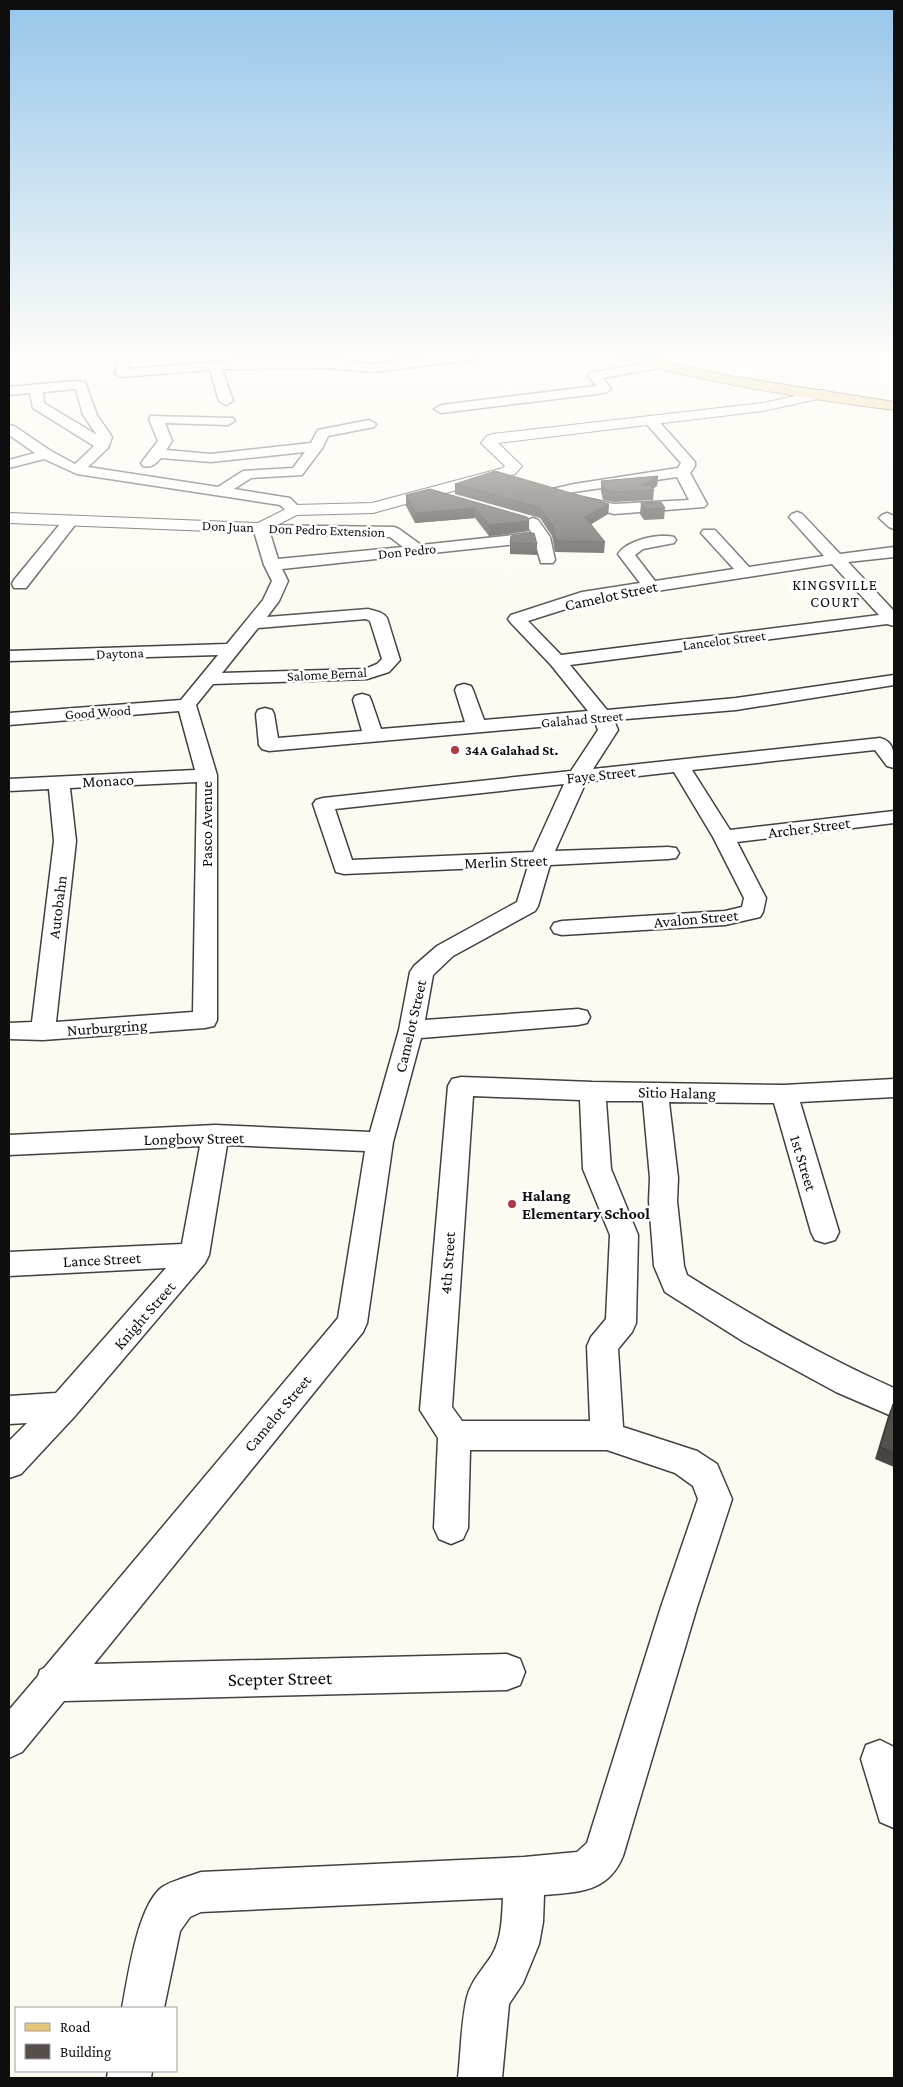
<svg xmlns="http://www.w3.org/2000/svg" width="903" height="2087" font-family="'Crimson Pro',serif">
<style>
.lines{fill:none;stroke-linecap:round;stroke-linejoin:round}
.minor-casing{stroke:#414141;stroke-width:3}
.tertiary-casing{stroke:#414141;stroke-width:2}
.primary-casing{stroke:#1f1f1f;stroke-width:2}
.minor{fill:#fff;fill-rule:evenodd}
.tertiary{fill:#fff;fill-rule:evenodd}
.primary{fill:#e7c577;fill-rule:evenodd}
.wall{fill:#494441}
.shaded-wall{fill:#3c3735}
.building{fill:#554f4c;stroke:#3c3735}
.poi-dot{fill:#ac3844;stroke:#fff;stroke-width:2}
.labels{text-anchor:middle;stroke-width:5;stroke-linejoin:round;paint-order:stroke}
.far-street-label{font-size:14px;fill:#0e0e0e;stroke:#fff}
.far-poi-label{font-size:14px;font-weight:bold;fill:#0e0e0e;stroke:#fff;text-anchor:start}
.far-neighbourhood-label{font-size:15px;letter-spacing:1px;fill:#0e0e0e;stroke:#fff}
.street-label{font-size:16px;fill:#0e0e0e;stroke:#fff}
.poi-label{font-size:16px;font-weight:bold;fill:#0e0e0e;stroke:#fff;text-anchor:start}
.near-street-label{font-size:19px;fill:#0e0e0e;stroke:#fff}
</style>
<rect width="100%" height="100%" fill="#fdfaf1"/>
<g class="lines">
<defs>
<path id="minor" d="M 119,355 L 131,355 L 128,369 L 242,360 L 330,360 L 373,364 L 450,355 L 484,355 L 478,359 L 373,372 L 330,368 L 222,369 L 233,401 L 226,405 L 219,401 L 210,370 L 121,377 L 115,373 Z
M 654,361 L 660,365 L 658,368 L 603,378 L 611,389 L 605,393 L 441,413 L 434,409 L 441,405 L 596,386 L 588,376 L 590,373 Z
M 74,381 L 85,382 L 86,385 L 97,415 L 112,437 L 108,448 L 88,467 L 218,487 L 243,471 L 293,468 L 305,452 L 211,462 L 161,458 C 155,464 152,468 143,466 L 141,463 L 158,441 L 149,419 L 151,416 L 233,418 L 235,421 L 228,425 L 165,423 L 172,441 L 166,450 L 211,454 L 311,443 L 318,430 L 369,420 L 376,424 L 374,427 L 328,436 L 323,447 L 302,475 L 251,478 L 234,489 L 290,498 L 302,510 L 299,513 C 290,516 287,511 280,505 L 77,474 L 44,459 L 9,468 L 9,460 L 35,453 L 9,435 L 9,425 L 14,426 L 51,451 L 75,464 L 94,446 L 33,408 L 30,393 L 9,395 L 9,387 ZM 76,389 L 83,415 L 97,435 L 44,403 L 43,392 Z
M 650,416 L 655,417 L 695,462 L 695,466 L 690,473 L 707,504 L 704,507 L 614,514 L 572,503 L 570,500 L 572,497 L 577,496 L 614,504 L 689,500 L 677,477 L 574,492 L 553,497 L 548,496 L 546,493 L 548,490 L 574,484 L 678,468 L 681,463 L 643,420 Z
M 797,512 L 802,514 L 840,554 L 894,547 L 894,557 L 848,562 L 894,611 L 894,626 L 887,624 L 570,665 L 607,710 L 736,698 L 894,675 L 894,685 L 736,710 L 614,720 L 618,730 L 593,769 L 880,738 C 895,742 894,754 894,768 L 887,766 L 875,750 L 692,770 L 730,830 L 894,811 L 894,823 L 737,842 L 766,898 L 763,912 L 760,917 L 725,925 L 562,935 L 554,933 L 551,928 L 554,923 L 562,921 L 725,911 L 742,907 L 744,898 L 713,837 L 674,772 L 586,782 L 555,851 L 668,847 L 676,848 L 679,853 L 676,858 L 668,859 L 550,865 L 538,906 L 535,911 L 453,956 L 433,975 L 425,1020 L 578,1009 L 587,1011 L 590,1017 L 587,1023 L 578,1025 L 421,1038 L 393,1142 L 367,1323 L 363,1332 L 94,1664 L 507,1654 L 520,1659 L 525,1672 L 520,1685 L 507,1690 L 64,1701 L 22,1752 L 9,1758 L 9,1710 L 38,1676 L 40,1670 L 44,1668 L 338,1318 L 365,1151 L 227,1145 L 209,1255 L 205,1263 L 75,1416 L 21,1474 L 9,1478 L 9,1441 L 27,1423 L 9,1424 L 9,1396 L 56,1393 L 166,1268 L 9,1276 L 9,1252 L 182,1244 L 200,1146 L 9,1155 L 9,1135 L 215,1125 L 370,1132 L 399,1030 L 410,972 L 414,966 L 437,946 L 517,902 L 528,866 L 344,874 L 336,872 L 313,804 L 316,800 L 323,798 L 571,771 L 598,730 L 595,722 L 269,751 L 262,749 L 259,745 L 256,714 L 258,710 L 265,708 L 272,710 L 274,714 L 278,738 L 362,731 L 353,700 L 355,696 L 362,694 L 369,696 L 371,700 L 381,729 L 465,722 L 455,690 L 457,686 L 464,684 L 471,686 L 473,690 L 484,720 L 588,711 L 551,665 L 511,623 L 508,619 L 511,615 L 582,592 L 640,583 L 618,554 C 627,540 658,533 674,537 L 676,540 L 674,543 L 643,549 L 635,555 L 655,581 L 734,569 L 701,533 L 703,530 L 715,530 L 749,567 L 824,556 L 789,517 L 792,514 ZM 832,564 L 879,615 L 561,655 L 528,621 L 591,601 ZM 564,784 L 533,852 L 352,860 L 335,809 Z
M 887,513 L 894,516 L 894,529 L 889,527 L 879,518 L 882,515 Z
M 70,516 L 75,518 L 78,521 L 26,588 L 14,588 L 12,584 L 14,580 L 65,518 Z
M 533,518 L 538,520 L 550,537 L 555,560 L 553,563 L 541,563 L 535,542 L 282,569 L 288,581 L 279,601 L 267,617 L 368,609 C 375,611 383,612 387,618 L 400,660 L 389,672 L 367,679 L 213,684 L 196,705 L 217,775 L 217,1020 L 214,1026 L 205,1028 L 43,1040 L 9,1039 L 9,1023 L 32,1022 L 54,841 L 49,789 L 9,791 L 9,779 L 195,770 L 179,711 L 9,725 L 9,713 L 181,700 L 218,655 L 9,661 L 9,651 L 227,644 L 263,600 L 272,581 L 264,565 L 253,528 L 256,525 L 394,527 L 399,529 L 421,545 L 532,533 L 525,523 L 528,520 ZM 270,533 L 390,537 L 403,547 L 278,559 ZM 366,619 L 370,621 L 382,659 L 377,664 L 365,669 L 222,673 L 258,628 ZM 197,782 L 193,1012 L 56,1022 L 76,841 L 70,788 Z
M 461,1077 L 592,1082 L 784,1085 L 894,1079 L 894,1097 L 800,1102 L 839,1232 L 835,1240 L 825,1243 L 815,1240 L 811,1232 L 774,1103 L 669,1102 L 678,1178 L 677,1201 L 684,1266 L 687,1275 C 754,1317 822,1356 894,1388 L 894,1417 L 836,1392 L 744,1342 L 665,1292 L 654,1266 L 649,1201 L 650,1178 L 643,1101 L 606,1101 L 611,1169 L 638,1235 L 636,1323 L 632,1332 L 618,1349 L 623,1427 L 697,1451 L 717,1464 L 732,1499 L 697,1607 L 623,1856 C 608,1893 578,1892 544,1895 L 543,1922 L 539,1944 L 523,1983 L 509,2004 L 502,2078 L 458,2078 C 461,2052 461,2022 467,1997 C 471,1981 483,1969 492,1955 C 502,1938 502,1917 503,1898 L 201,1912 L 190,1917 L 180,1931 L 164,2008 L 122,2008 C 128,1977 137,1908 161,1888 C 170,1881 191,1876 201,1872 L 524,1857 L 577,1852 L 587,1843 L 661,1607 L 698,1499 L 693,1486 L 675,1473 L 607,1450 L 470,1450 L 468,1528 L 463,1539 L 451,1544 L 439,1539 L 434,1528 L 438,1438 L 420,1410 L 448,1086 L 452,1079 ZM 473,1096 L 580,1100 L 583,1169 L 610,1235 L 606,1319 L 591,1337 L 587,1346 L 590,1421 L 462,1421 L 452,1407 Z
M 880,1740 L 894,1747 L 894,1828 L 880,1822 L 861,1759 L 866,1745 Z
M 108,2071 L 152,2071 L 151,2078 L 107,2078 Z"/>
<path id="tertiary" d="M 822,390 L 827,391 L 829,394 L 827,397 L 763,411 L 498,443 L 522,466 L 515,474 L 373,513 L 297,515 L 261,533 L 9,523 L 9,513 L 258,523 L 294,505 L 372,503 L 503,468 L 505,466 L 481,443 L 487,436 L 492,434 L 763,403 Z"/>
<path id="primary" d="M 615,355 L 636,355 L 723,375 L 894,402 L 894,410 C 801,398 708,383 617,358 Z"/>
</defs>
<!-- minor casing -->
<use href="#minor" class="minor-casing"/>
<!-- tertiary casing -->
<use href="#tertiary" class="tertiary-casing"/>
<!-- primary casing -->
<use href="#primary" class="primary-casing"/>
<!-- minor -->
<use href="#minor" class="minor"/>
<!-- tertiary -->
<use href="#tertiary" class="tertiary"/>
<!-- primary -->
<use href="#primary" class="primary"/>
</g>
<!-- wall -->
<path class="wall" d="M 658,476 L 657,486 L 653,488 L 654,490 L 653,500 L 614,502 L 603,500 L 601,491 L 601,481 Z
M 455,484 L 609,504 L 608,514 L 591,524 L 605,542 L 604,553 L 555,552 L 552,536 L 540,518 L 455,494 Z
M 430,489 L 529,521 L 529,531 L 489,536 L 475,518 L 415,523 L 406,506 L 406,495 Z
M 641,503 L 665,508 L 664,519 L 644,520 L 640,514 Z
M 510,543 L 537,544 L 537,555 L 510,554 Z
M 893,1404 L 894,1405 L 894,1467 L 875,1459 L 888,1416 Z"/>
<!-- shaded-wall -->
<path class="shaded-wall" d="M 658,476 L 657,486 L 651,490 L 641,486 Z
M 609,504 L 608,514 L 585,528 L 585,517 Z
M 475,508 L 475,518 L 415,523 L 415,513 Z
M 529,521 L 529,531 L 489,536 L 489,525 Z"/>
<!-- building -->
<path class="building" d="M 495,471 L 609,504 L 585,517 L 605,542 L 556,541 L 552,525 L 540,508 L 455,484 Z
M 658,476 L 641,486 L 651,485 L 654,490 L 615,492 L 604,489 L 601,481 Z
M 430,489 L 527,517 L 529,521 L 489,525 L 475,508 L 415,513 L 406,495 Z
M 661,502 L 665,508 L 645,510 L 641,503 Z
M 534,533 L 537,544 L 510,543 L 511,536 Z
M 893,1404 L 894,1405 L 894,1453 L 880,1447 Z"/>
<!-- sky -->
<linearGradient id="sky" x2="0" y2="1"><stop stop-color="#96c5ea"/><stop offset="0.55" stop-color="#fefdf9"/><stop offset="1" stop-color="#fefdf9" stop-opacity="0"/></linearGradient>
<rect width="903" height="647" fill="url(#sky)"/>
<!-- markers -->
<g class="poi-dot">
<circle cx="455" cy="750" r="5"/>
<circle cx="512" cy="1204" r="5"/>
</g>
<g class="labels">
<!-- far-street labels -->
<g class="far-street-label">
<text transform="translate(228 526) rotate(2)" y="5">Don Juan</text>
<text transform="translate(327 530) rotate(2)" y="5">Don Pedro Extension</text>
<text transform="translate(407 551) rotate(-6)" y="5">Don Pedro</text>
<text transform="translate(724 640) rotate(-7)" y="5">Lancelot Street</text>
<text transform="translate(120 653) rotate(-2)" y="5">Daytona</text>
<text transform="translate(327 674) rotate(-3)" y="5">Salome Bernal</text>
<text transform="translate(98 712) rotate(-4)" y="5">Good Wood</text>
<text transform="translate(582 719) rotate(-5)" y="5">Galahad Street</text>
</g>
<!-- far-poi labels -->
<g class="far-poi-label">
<text x="465" y="755">34A Galahad St.</text>
</g>
<!-- far-neighbourhood labels -->
<g class="far-neighbourhood-label">
<text x="835" y="590">KINGSVILLE<tspan x="835" dy="17">COURT</tspan></text>
</g>
<!-- street labels -->
<g class="street-label">
<text transform="translate(611 595) rotate(-12)" y="6">Camelot Street</text>
<text transform="translate(601 774) rotate(-6)" y="6">Faye Street</text>
<text transform="translate(108 780) rotate(-3)" y="6">Monaco</text>
<text transform="translate(206 824) rotate(-90)" y="6">Pasco Avenue</text>
<text transform="translate(809 827) rotate(-7)" y="6">Archer Street</text>
<text transform="translate(506 861) rotate(-2)" y="6">Merlin Street</text>
<text transform="translate(57 907) rotate(-83)" y="6">Autobahn</text>
<text transform="translate(696 918) rotate(-5)" y="6">Avalon Street</text>
<text transform="translate(410 1026) rotate(-77)" y="6">Camelot Street</text>
<text transform="translate(107 1027) rotate(-4)" y="6">Nurburgring</text>
<text transform="translate(677 1092) rotate(1)" y="6">Sitio Halang</text>
<text transform="translate(194 1138) rotate(-1)" y="6">Longbow Street</text>
<text transform="translate(804 1163) rotate(73)" y="6">1st Street</text>
<text transform="translate(102 1259) rotate(-3)" y="6">Lance Street</text>
<text transform="translate(447 1263) rotate(-86)" y="6">4th Street</text>
<text transform="translate(144 1315) rotate(-49)" y="6">Knight Street</text>
<text transform="translate(277 1413) rotate(-50)" y="6">Camelot Street</text>
</g>
<!-- poi labels -->
<g class="poi-label">
<text x="522" y="1201">Halang<tspan x="522" dy="18">Elementary School</tspan></text>
</g>
<!-- near-street labels -->
<g class="near-street-label">
<text transform="translate(280 1678) rotate(-1)" y="7">Scepter Street</text>
</g>
</g>
<!-- border -->
<rect width="903" height="2087" fill="none" stroke="#0e0e0e" stroke-width="20"/>
<!-- legend -->
<rect x="15" y="2007" width="162" height="65" fill="#ffffff" stroke="#9f9f9f"/>
<rect x="25" y="2023" width="25" height="8" fill="#e7c577" stroke="#9f9f9f"/>
<text x="60" y="2032" font-size="15" fill="#0e0e0e">Road</text>
<rect x="25" y="2044" width="25" height="15" fill="#554f4c" stroke="#9f9f9f"/>
<text x="60" y="2057" font-size="15" fill="#0e0e0e">Building</text>
</svg>
